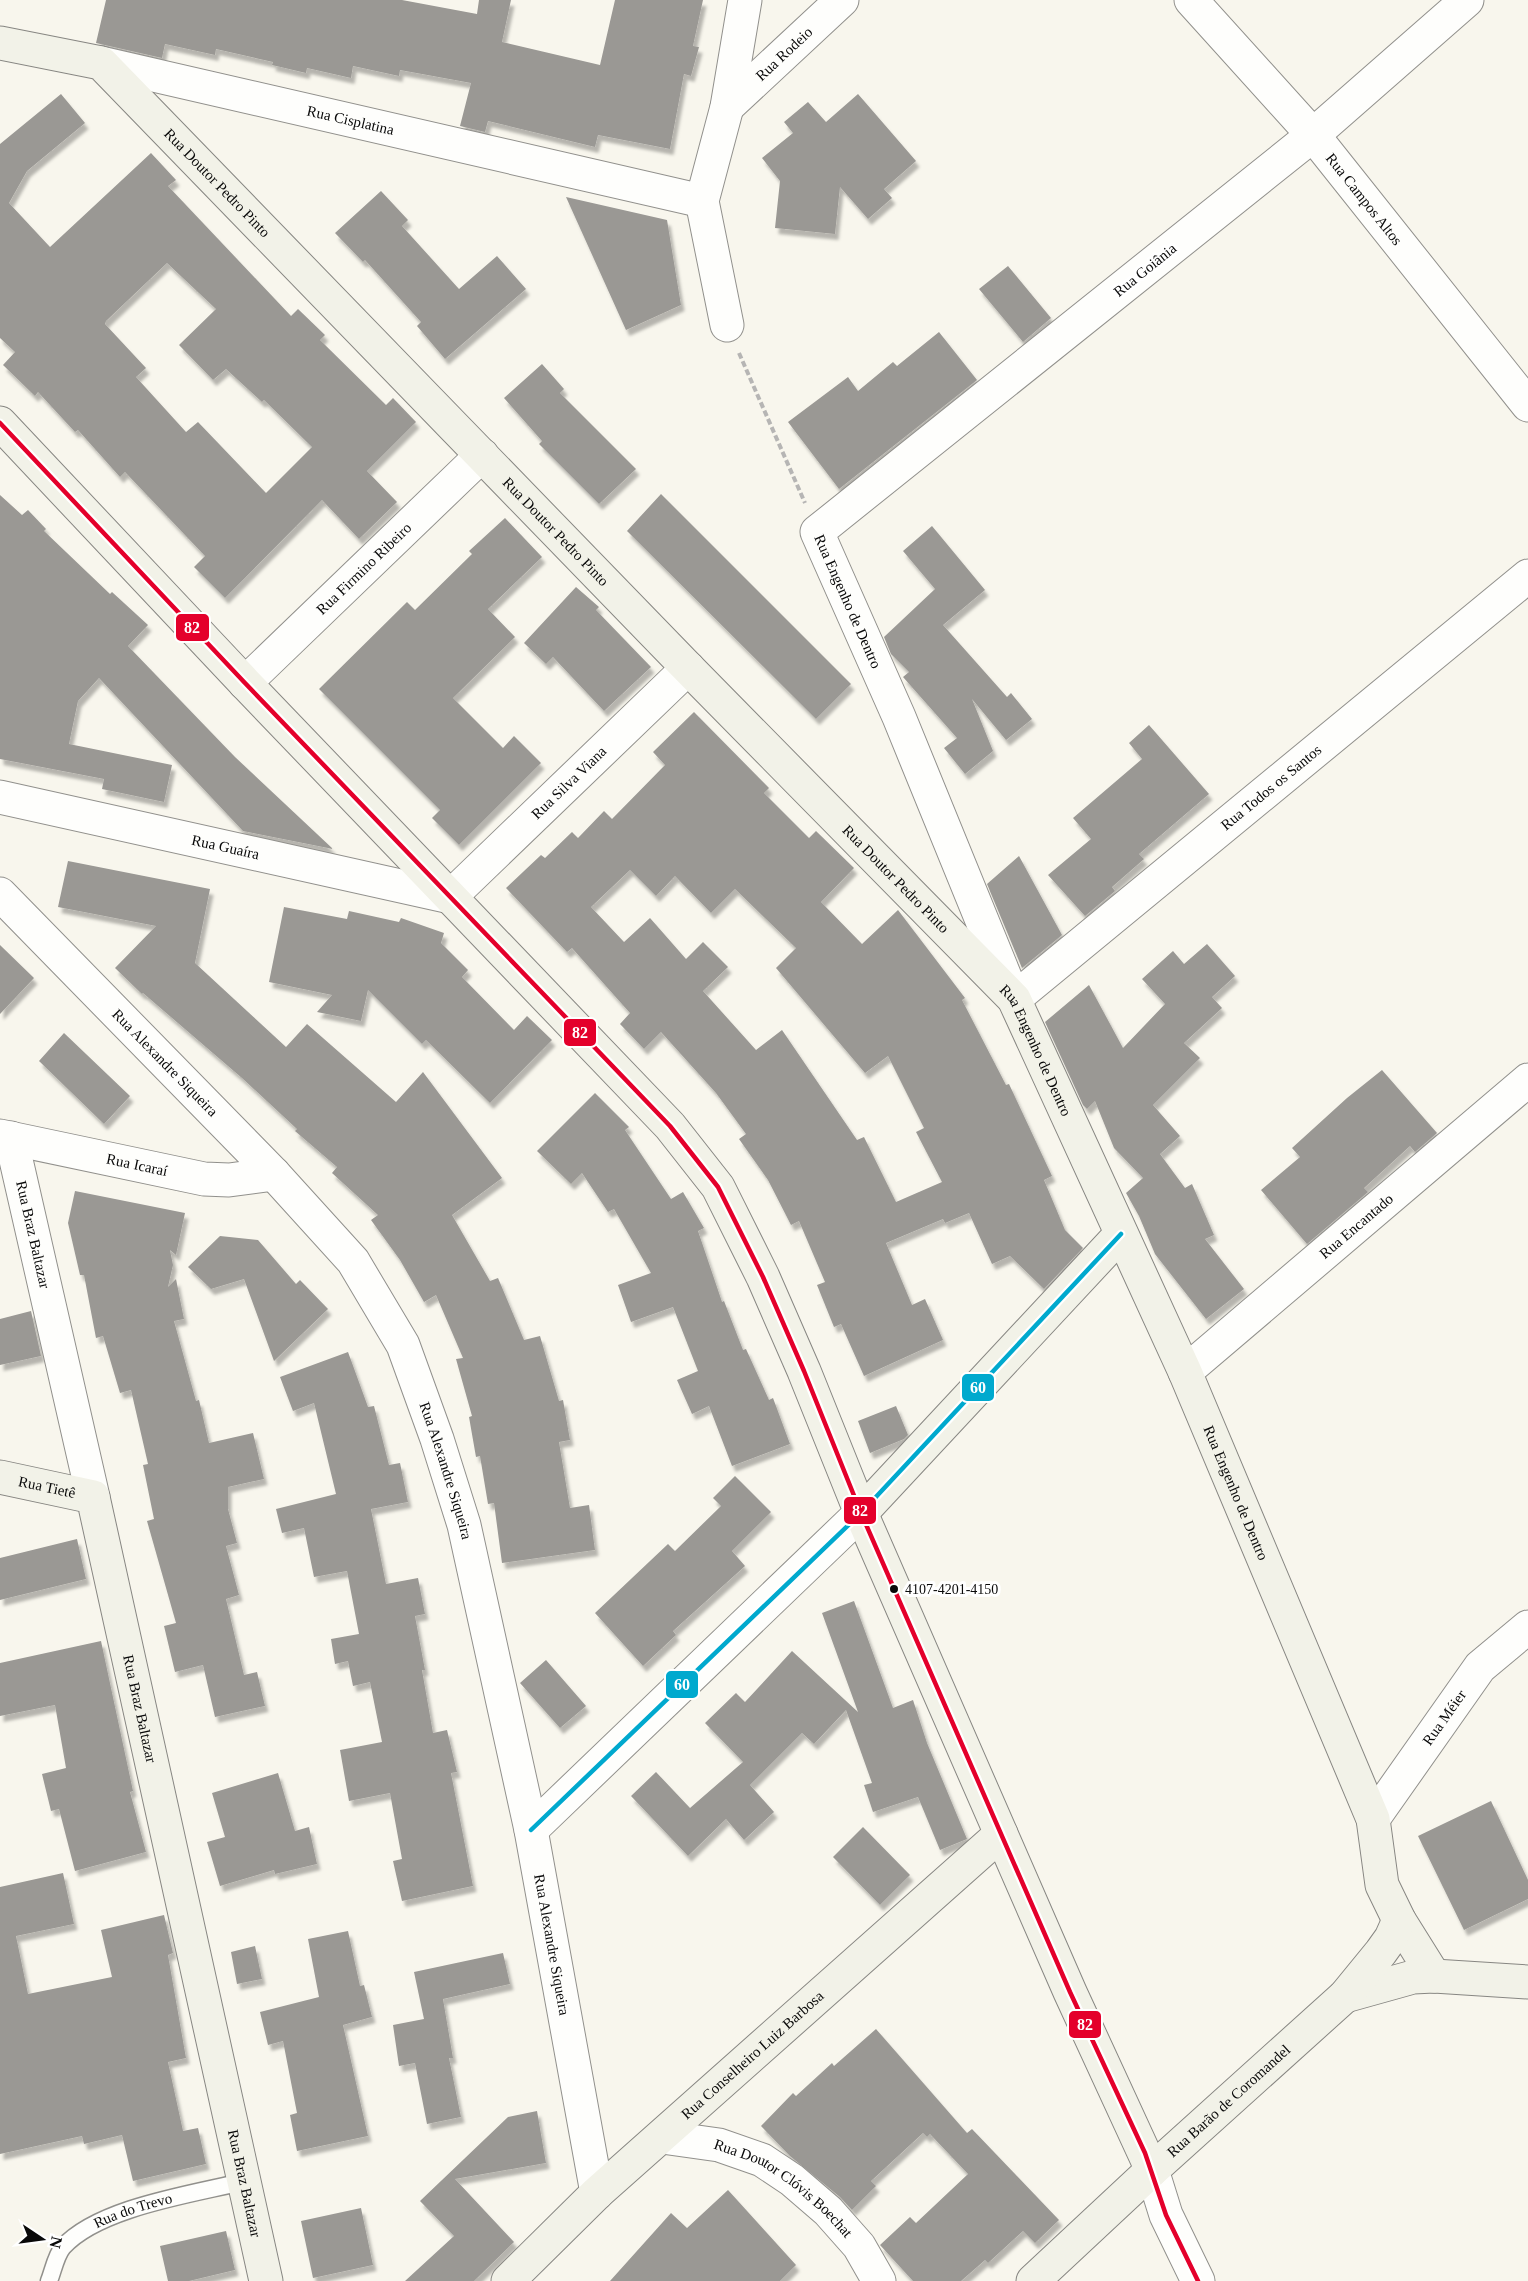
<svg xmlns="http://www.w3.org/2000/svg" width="1528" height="2281" font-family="'Times New Roman',serif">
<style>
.building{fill:#9a9894;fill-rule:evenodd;filter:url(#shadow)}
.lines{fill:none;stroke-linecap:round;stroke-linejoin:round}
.lane-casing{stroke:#91908c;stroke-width:19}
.street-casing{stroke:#91908c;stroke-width:35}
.secondary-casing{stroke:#878682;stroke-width:35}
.path{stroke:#b6b5b4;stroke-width:4;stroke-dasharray:6 3;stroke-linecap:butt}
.lane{stroke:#fefefc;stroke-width:16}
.street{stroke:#fefefc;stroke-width:33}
.secondary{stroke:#f2f2e8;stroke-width:33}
.bus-1-casing{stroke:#fff;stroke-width:9}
.bus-2-casing{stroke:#fff;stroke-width:9}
.bus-1{stroke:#e4002b;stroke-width:4.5}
.bus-2{stroke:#00a9ce;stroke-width:4.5}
.bus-dot{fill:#090909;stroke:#fff;stroke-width:2}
.labels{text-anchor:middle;stroke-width:6;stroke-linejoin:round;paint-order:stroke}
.bus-label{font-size:14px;fill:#090909;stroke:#fff;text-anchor:start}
.street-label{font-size:15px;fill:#090909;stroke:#fff}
.line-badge{stroke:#fff;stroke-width:2}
.badge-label{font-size:16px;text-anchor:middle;font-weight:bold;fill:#fff}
</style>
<defs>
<filter id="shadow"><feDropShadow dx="3.5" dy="6" stdDeviation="1.5" flood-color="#0004"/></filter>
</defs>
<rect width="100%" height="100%" fill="#f8f6ed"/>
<!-- building -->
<path class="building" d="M 106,0 L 402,0 L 477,14 L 479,0 L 511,0 L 502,42 L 600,65 L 615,0 L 703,0 L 693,46 L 699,47 L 691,76 L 684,74 L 670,149 L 598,135 L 595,147 L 488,121 L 485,132 L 460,126 L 471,83 L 400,70 L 399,76 L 353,66 L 351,78 L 307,68 L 306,73 L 272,65 L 273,62 L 216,49 L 215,55 L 165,44 L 162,58 L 96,43 Z
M 61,94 L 85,123 L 27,171 L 9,203 L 50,247 L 151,153 L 176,180 L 168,186 L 291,316 L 298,309 L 325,335 L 320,340 L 386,405 L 393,398 L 416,422 L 367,471 L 397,502 L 359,539 L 322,500 L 225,598 L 194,567 L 205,556 L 125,472 L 120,477 L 78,430 L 75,432 L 38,392 L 35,396 L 3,365 L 15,352 L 0,338 L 0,144 ZM 167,263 L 216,309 L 179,345 L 213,380 L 226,369 L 262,402 L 264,400 L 312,447 L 266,493 L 198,422 L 186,432 L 136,377 L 146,368 L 105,324 L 106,321 Z
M 858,94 L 916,161 L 884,189 L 892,198 L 868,219 L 840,187 L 835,234 L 775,228 L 780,181 L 762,158 L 793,133 L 784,122 L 808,102 L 826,122 Z
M 381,191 L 408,220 L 402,226 L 459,289 L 497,256 L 526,289 L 445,359 L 417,326 L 421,322 L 365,260 L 363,262 L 335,233 Z
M 566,197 L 667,220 L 681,305 L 626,330 Z
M 1008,266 L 1051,318 L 1023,342 L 979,289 Z
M 939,332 L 977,380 L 839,489 L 788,422 L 848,377 L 858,391 L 893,362 L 897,366 Z
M 542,364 L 564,389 L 560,393 L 636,469 L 599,504 L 539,444 L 542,441 L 504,398 Z
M 661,494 L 851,684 L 816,719 L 627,531 Z
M 0,495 L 22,515 L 28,510 L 46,529 L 44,531 L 110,594 L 112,592 L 148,625 L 128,646 L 235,757 L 333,849 L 243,831 L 99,678 L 78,701 L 69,744 L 172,765 L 164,802 L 102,789 L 104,779 L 0,759 Z
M 505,518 L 542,557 L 488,609 L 515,637 L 453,698 L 503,748 L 514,736 L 541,763 L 459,845 L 432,818 L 440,810 L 319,689 L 407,602 L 415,610 L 472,554 L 469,551 Z
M 932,526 L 985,590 L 943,625 L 1007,697 L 1011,693 L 1032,719 L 1006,740 L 972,699 L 993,751 L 965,774 L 944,748 L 957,738 L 903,677 L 909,672 L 891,654 L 884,637 L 935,589 L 903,551 Z
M 576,587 L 599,607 L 596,610 L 651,667 L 604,711 L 553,657 L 546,664 L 524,643 Z
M 694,712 L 769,788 L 764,793 L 809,838 L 816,831 L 854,868 L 821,902 L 862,944 L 898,910 L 965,998 L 962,1000 L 1006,1085 L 1009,1084 L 1052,1176 L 1044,1180 L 1065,1230 L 1083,1248 L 1044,1289 L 1010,1256 L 992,1264 L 969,1213 L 945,1223 L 943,1219 L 886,1243 L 912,1305 L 925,1299 L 943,1340 L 864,1376 L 841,1324 L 834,1327 L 817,1285 L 825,1282 L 799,1221 L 791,1225 L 768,1180 L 739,1139 L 746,1134 L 716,1093 L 661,1032 L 644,1049 L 620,1024 L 630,1013 L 572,948 L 567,952 L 506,888 L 541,855 L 545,858 L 572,832 L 578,838 L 604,811 L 612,819 L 665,765 L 653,752 ZM 630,870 L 656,896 L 675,876 L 711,913 L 735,889 L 796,948 L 776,968 L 865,1073 L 888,1056 L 924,1128 L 916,1132 L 942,1182 L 896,1202 L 864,1137 L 857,1140 L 782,1030 L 756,1050 L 703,991 L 728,967 L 703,942 L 686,959 L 650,918 L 624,942 L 591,907 Z
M 1149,725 L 1209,794 L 1139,854 L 1144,859 L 1112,887 L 1115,891 L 1085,916 L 1048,875 L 1091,839 L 1073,818 L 1142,759 L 1129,743 Z
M 1019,856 L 1062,935 L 1022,968 L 987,884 Z
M 68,861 L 210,889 L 195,963 L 286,1047 L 307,1024 L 396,1102 L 423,1072 L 502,1178 L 452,1215 L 490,1281 L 498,1278 L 524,1340 L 540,1336 L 559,1401 L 563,1400 L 570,1440 L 559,1442 L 570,1508 L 589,1505 L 595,1550 L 502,1563 L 494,1503 L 488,1504 L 480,1456 L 476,1457 L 469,1417 L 472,1416 L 456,1359 L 463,1358 L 436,1295 L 424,1302 L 400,1260 L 371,1220 L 378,1215 L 332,1173 L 337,1167 L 295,1131 L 297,1129 L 242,1078 L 143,993 L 142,994 L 115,968 L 156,926 L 58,907 Z
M 284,907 L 347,919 L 349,911 L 399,922 L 401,918 L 444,933 L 441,943 L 468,970 L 462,977 L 514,1030 L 527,1016 L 552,1040 L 490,1103 L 426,1040 L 422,1044 L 368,990 L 361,1021 L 317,1012 L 332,995 L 269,982 Z
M 1207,944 L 1235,976 L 1212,997 L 1222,1008 L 1184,1043 L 1200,1058 L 1153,1105 L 1180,1136 L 1160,1154 L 1185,1188 L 1192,1184 L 1214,1235 L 1205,1239 L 1244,1289 L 1206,1319 L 1155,1254 L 1139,1216 L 1126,1193 L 1143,1178 L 1114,1148 L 1095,1101 L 1087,1109 L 1083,1105 L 1045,1022 L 1089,985 L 1123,1048 L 1165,1004 L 1142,979 L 1173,951 L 1184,964 Z
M 0,945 L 34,978 L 0,1014 Z
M 64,1033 L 130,1096 L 104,1124 L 39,1061 Z
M 1382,1070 L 1437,1133 L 1415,1152 L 1410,1146 L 1364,1188 L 1368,1192 L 1307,1244 L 1261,1190 L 1300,1157 L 1292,1148 L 1347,1098 Z
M 595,1093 L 629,1127 L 625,1130 L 671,1199 L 683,1192 L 704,1228 L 698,1231 L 722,1302 L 724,1301 L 743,1350 L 746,1349 L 769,1400 L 773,1398 L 790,1444 L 732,1466 L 709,1406 L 692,1414 L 677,1380 L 698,1371 L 673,1307 L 631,1322 L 618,1285 L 651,1273 L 614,1209 L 608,1212 L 582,1173 L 571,1184 L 537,1151 Z
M 75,1191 L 185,1213 L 176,1255 L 170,1250 L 173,1265 L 168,1287 L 176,1279 L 184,1319 L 174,1321 L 196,1401 L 199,1400 L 209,1443 L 253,1433 L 264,1479 L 228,1487 L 228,1509 L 237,1543 L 226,1546 L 239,1595 L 226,1599 L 244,1675 L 257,1672 L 265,1706 L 215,1717 L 203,1665 L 175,1672 L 164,1626 L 176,1623 L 147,1521 L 154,1519 L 143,1465 L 148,1464 L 131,1390 L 120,1393 L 103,1336 L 96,1338 L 84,1275 L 80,1275 L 68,1223 Z
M 220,1236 L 258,1240 L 296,1284 L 300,1280 L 328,1309 L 274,1361 L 244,1279 L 211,1289 L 188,1267 Z
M 31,1311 L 41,1356 L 0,1365 L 0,1319 Z
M 348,1352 L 368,1407 L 374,1406 L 389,1465 L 400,1463 L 408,1502 L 371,1509 L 386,1584 L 418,1578 L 425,1614 L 415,1616 L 425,1670 L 422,1670 L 433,1733 L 447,1730 L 457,1772 L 451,1773 L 473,1886 L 402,1901 L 393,1861 L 402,1859 L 390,1793 L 349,1801 L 340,1750 L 382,1742 L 370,1682 L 353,1686 L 348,1661 L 335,1664 L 331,1639 L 359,1634 L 347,1571 L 314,1577 L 304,1528 L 282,1533 L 276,1509 L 336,1494 L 314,1403 L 293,1411 L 280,1377 Z
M 896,1406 L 908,1435 L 904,1439 L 870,1453 L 858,1421 Z
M 735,1476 L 771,1512 L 732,1551 L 745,1566 L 673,1631 L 676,1635 L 643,1666 L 595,1613 L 668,1544 L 675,1551 L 721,1506 L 713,1498 Z
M 77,1539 L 86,1579 L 0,1600 L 0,1558 Z
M 854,1601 L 893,1708 L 913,1700 L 927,1743 L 967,1839 L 940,1850 L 918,1797 L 873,1812 L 864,1785 L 872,1783 L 846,1710 L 814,1744 L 802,1733 L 750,1785 L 774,1812 L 744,1840 L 726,1819 L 688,1856 L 631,1796 L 656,1772 L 690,1808 L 743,1762 L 705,1723 L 736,1693 L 745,1702 L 792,1651 L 858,1712 L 822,1613 Z
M 101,1641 L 133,1791 L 130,1792 L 146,1852 L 75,1871 L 59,1809 L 51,1811 L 42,1774 L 66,1768 L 55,1705 L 0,1716 L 0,1663 Z
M 546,1660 L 586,1706 L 560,1728 L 520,1683 Z
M 278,1773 L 295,1831 L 309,1827 L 317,1864 L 275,1874 L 274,1870 L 220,1886 L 207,1842 L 225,1837 L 212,1793 Z
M 1491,1801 L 1528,1880 L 1528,1899 L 1464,1930 L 1418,1836 Z
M 863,1827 L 910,1875 L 880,1905 L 833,1857 Z
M 63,1873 L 74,1924 L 16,1936 L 28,1994 L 112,1977 L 101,1930 L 164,1915 L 173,1953 L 168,1955 L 186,2058 L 168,2062 L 183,2131 L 198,2128 L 206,2164 L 133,2181 L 122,2135 L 84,2144 L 82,2136 L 0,2154 L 0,1887 Z
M 348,1931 L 360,1986 L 364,1985 L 372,2017 L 343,2025 L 368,2136 L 297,2151 L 290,2115 L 297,2113 L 283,2041 L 268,2045 L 260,2012 L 319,1997 L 308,1939 Z
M 255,1946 L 262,1979 L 237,1984 L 231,1952 Z
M 503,1953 L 510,1984 L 443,1999 L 453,2058 L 449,2058 L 461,2117 L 427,2124 L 415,2063 L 399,2066 L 393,2025 L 424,2019 L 414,1972 Z
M 876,2029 L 967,2133 L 972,2129 L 1059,2220 L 1035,2243 L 1023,2231 L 988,2263 L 985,2260 L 961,2281 L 913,2281 L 880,2245 L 910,2217 L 916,2223 L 968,2174 L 930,2134 L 927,2137 L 923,2133 L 871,2181 L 876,2186 L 852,2210 L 840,2197 L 790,2156 L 761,2126 L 793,2093 L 796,2096 L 832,2063 L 834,2066 Z
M 537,2111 L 546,2163 L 455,2179 L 514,2242 L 474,2281 L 405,2281 L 454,2236 L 420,2201 L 508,2117 Z
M 728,2190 L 796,2265 L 780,2281 L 610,2281 L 671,2213 L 687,2228 Z
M 361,2208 L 373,2265 L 313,2278 L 301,2221 Z
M 226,2231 L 235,2270 L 189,2281 L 168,2281 L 160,2246 Z"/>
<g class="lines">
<defs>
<g id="lane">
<path id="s1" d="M 49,2281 C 53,2271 56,2255 63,2247 C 99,2207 194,2194 246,2181"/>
</g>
<g id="street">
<path id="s2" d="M 1191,0 L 1313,135 L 1528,405"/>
<path id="s3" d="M 1467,0 L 1313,135 L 817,532 L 899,717 L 1014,999 L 1528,576"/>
<path id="s4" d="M 101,63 L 702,201"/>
<path id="s5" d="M 727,107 L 842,0"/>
<path d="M 727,325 L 702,201 L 727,107 L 745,0"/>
<path id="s6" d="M 245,683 L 482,455"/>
<path id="s7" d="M 0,797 L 450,897 L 688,668"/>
<path id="s8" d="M 0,894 L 274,1174 L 353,1261 L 403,1345 L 437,1439 L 464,1525 L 531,1830 L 597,2193"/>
<path id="s9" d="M 0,1136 L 204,1179 L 229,1180 L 274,1174"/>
<path id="s10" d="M 11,1138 L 93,1497"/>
<path id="s11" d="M 1185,1372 L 1528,1080"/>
<path id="s12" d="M 1373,1819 L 1480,1667 L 1528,1627"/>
<path d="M 531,1830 L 861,1513"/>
<path id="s13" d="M 662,2137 L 719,2145 L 762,2160 L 792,2180 L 828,2211 L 859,2246 L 879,2281"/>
<path d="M 1152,2170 L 1166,2215 L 1198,2281"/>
</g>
<g id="secondary">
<path id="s14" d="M 0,43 L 101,63 L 688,668 L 1014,999 L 1185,1372 L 1373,1819 L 1382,1885 L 1399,1920 L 1434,1976"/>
<path d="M 0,423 L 245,683 L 670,1126 L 718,1187 L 763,1277 L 804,1371 L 861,1513 L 1070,1992 L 1152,2170"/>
<path id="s15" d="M 0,1477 L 93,1497 L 266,2281"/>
<path d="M 861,1513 L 1121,1234"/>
<path d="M 1345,1996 L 1413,1977 L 1434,1976 L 1528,1982"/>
<path id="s16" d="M 508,2281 L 597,2193 L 1001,1834"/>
<path id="s17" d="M 1033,2281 L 1152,2170 L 1345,1996 L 1381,1952 L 1391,1938 L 1399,1920"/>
</g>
</defs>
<!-- lane casing -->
<use href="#lane" class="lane-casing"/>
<!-- street casing -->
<use href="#street" class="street-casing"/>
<!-- secondary casing -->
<use href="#secondary" class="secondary-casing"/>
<!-- path -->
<path class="path" d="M 739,353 L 805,503"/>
<!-- lane -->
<use href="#lane" class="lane"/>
<!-- street -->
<use href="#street" class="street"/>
<!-- secondary -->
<use href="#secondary" class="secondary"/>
<defs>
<path id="bus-1" d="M 0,423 L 245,683 L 670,1126 L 718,1187 L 763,1277 L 804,1371 L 861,1513 L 1070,1992 L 1145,2153 L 1166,2215 L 1198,2281"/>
<path id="bus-2" d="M 531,1830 L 861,1513 L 1121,1234"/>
</defs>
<!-- bus-1 casing -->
<use href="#bus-1" class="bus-1-casing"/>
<!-- bus-2 casing -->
<use href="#bus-2" class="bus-2-casing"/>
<!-- bus-1 -->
<use href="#bus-1" class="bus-1"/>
<!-- bus-2 -->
<use href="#bus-2" class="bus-2"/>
</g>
<!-- markers -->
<circle class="bus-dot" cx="894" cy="1589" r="5"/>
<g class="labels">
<!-- bus labels -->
<g class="bus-label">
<text x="905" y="1594">4107-4201-4150</text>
</g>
<!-- street labels -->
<g class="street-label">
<text dy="5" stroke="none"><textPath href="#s5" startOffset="78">Rua Rodeio</textPath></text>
<text dy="5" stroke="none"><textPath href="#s4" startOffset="256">Rua Cisplatina</textPath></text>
<text dy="5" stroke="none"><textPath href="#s14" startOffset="270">Rua Doutor Pedro Pinto</textPath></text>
<text dy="5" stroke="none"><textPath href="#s2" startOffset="264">Rua Campos Altos</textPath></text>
<text transform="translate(1145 270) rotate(-39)" y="5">Rua Goiânia</text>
<text dy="5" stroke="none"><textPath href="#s14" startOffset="756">Rua Doutor Pedro Pinto</textPath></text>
<text dy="5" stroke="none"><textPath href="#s6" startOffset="165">Rua Firmino Ribeiro</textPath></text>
<text dy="5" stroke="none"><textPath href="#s3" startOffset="916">Rua Engenho de Dentro</textPath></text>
<text dy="5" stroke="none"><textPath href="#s7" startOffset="626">Rua Silva Viana</textPath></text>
<text dy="5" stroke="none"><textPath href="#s3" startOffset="1680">Rua Todos os Santos</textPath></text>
<text dy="5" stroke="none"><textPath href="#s7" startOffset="231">Rua Guaíra</textPath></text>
<text dy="5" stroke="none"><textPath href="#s14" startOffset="1242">Rua Doutor Pedro Pinto</textPath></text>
<text dy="5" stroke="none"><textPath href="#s14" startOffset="1466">Rua Engenho de Dentro</textPath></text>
<text dy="5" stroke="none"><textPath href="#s8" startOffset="236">Rua Alexandre Siqueira</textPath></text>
<text dy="5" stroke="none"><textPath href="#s9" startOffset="140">Rua Icaraí</textPath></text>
<text dy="5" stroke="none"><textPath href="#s11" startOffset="225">Rua Encantado</textPath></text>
<text dy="5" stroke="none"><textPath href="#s10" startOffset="99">Rua Braz Baltazar</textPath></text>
<text dy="5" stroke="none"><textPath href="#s8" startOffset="740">Rua Alexandre Siqueira</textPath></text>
<text dy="5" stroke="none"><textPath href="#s15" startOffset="48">Rua Tietê</textPath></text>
<text dy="5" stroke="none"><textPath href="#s14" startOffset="1952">Rua Engenho de Dentro</textPath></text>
<text dy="5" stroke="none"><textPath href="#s15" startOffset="312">Rua Braz Baltazar</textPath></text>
<text dy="5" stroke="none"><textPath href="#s12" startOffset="124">Rua Méier</textPath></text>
<text dy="5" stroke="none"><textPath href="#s8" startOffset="1226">Rua Alexandre Siqueira</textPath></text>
<text dy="5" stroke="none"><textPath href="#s16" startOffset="333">Rua Conselheiro Luiz Barbosa</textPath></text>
<text dy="5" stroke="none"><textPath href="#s17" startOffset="266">Rua Barão de Coromandel</textPath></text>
<text dy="5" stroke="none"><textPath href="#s15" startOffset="798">Rua Braz Baltazar</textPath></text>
<text dy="5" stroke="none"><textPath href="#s13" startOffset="136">Rua Doutor Clóvis Boechat</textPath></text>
<text dy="5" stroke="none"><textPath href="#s1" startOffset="117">Rua do Trevo</textPath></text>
</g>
</g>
<g class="line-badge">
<rect x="175" y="613" width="35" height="29" rx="6" fill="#e4002b"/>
<rect x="563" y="1018" width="34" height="29" rx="6" fill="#e4002b"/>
<rect x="961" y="1373" width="34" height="29" rx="6" fill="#00a9ce"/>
<rect x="843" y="1496" width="34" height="29" rx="6" fill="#e4002b"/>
<rect x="665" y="1670" width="34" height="29" rx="6" fill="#00a9ce"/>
<rect x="1068" y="2010" width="34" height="29" rx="6" fill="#e4002b"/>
</g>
<g class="badge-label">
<text x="192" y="633">82</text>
<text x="580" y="1038">82</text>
<text x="978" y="1393">60</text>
<text x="860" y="1516">82</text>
<text x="682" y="1690">60</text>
<text x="1085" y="2030">82</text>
</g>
<!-- north arrow -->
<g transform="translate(42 2239) rotate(103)" stroke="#ffffff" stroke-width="4.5" paint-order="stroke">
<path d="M0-4.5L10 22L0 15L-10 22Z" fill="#090909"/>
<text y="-9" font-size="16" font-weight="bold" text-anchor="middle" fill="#090909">N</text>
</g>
</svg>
